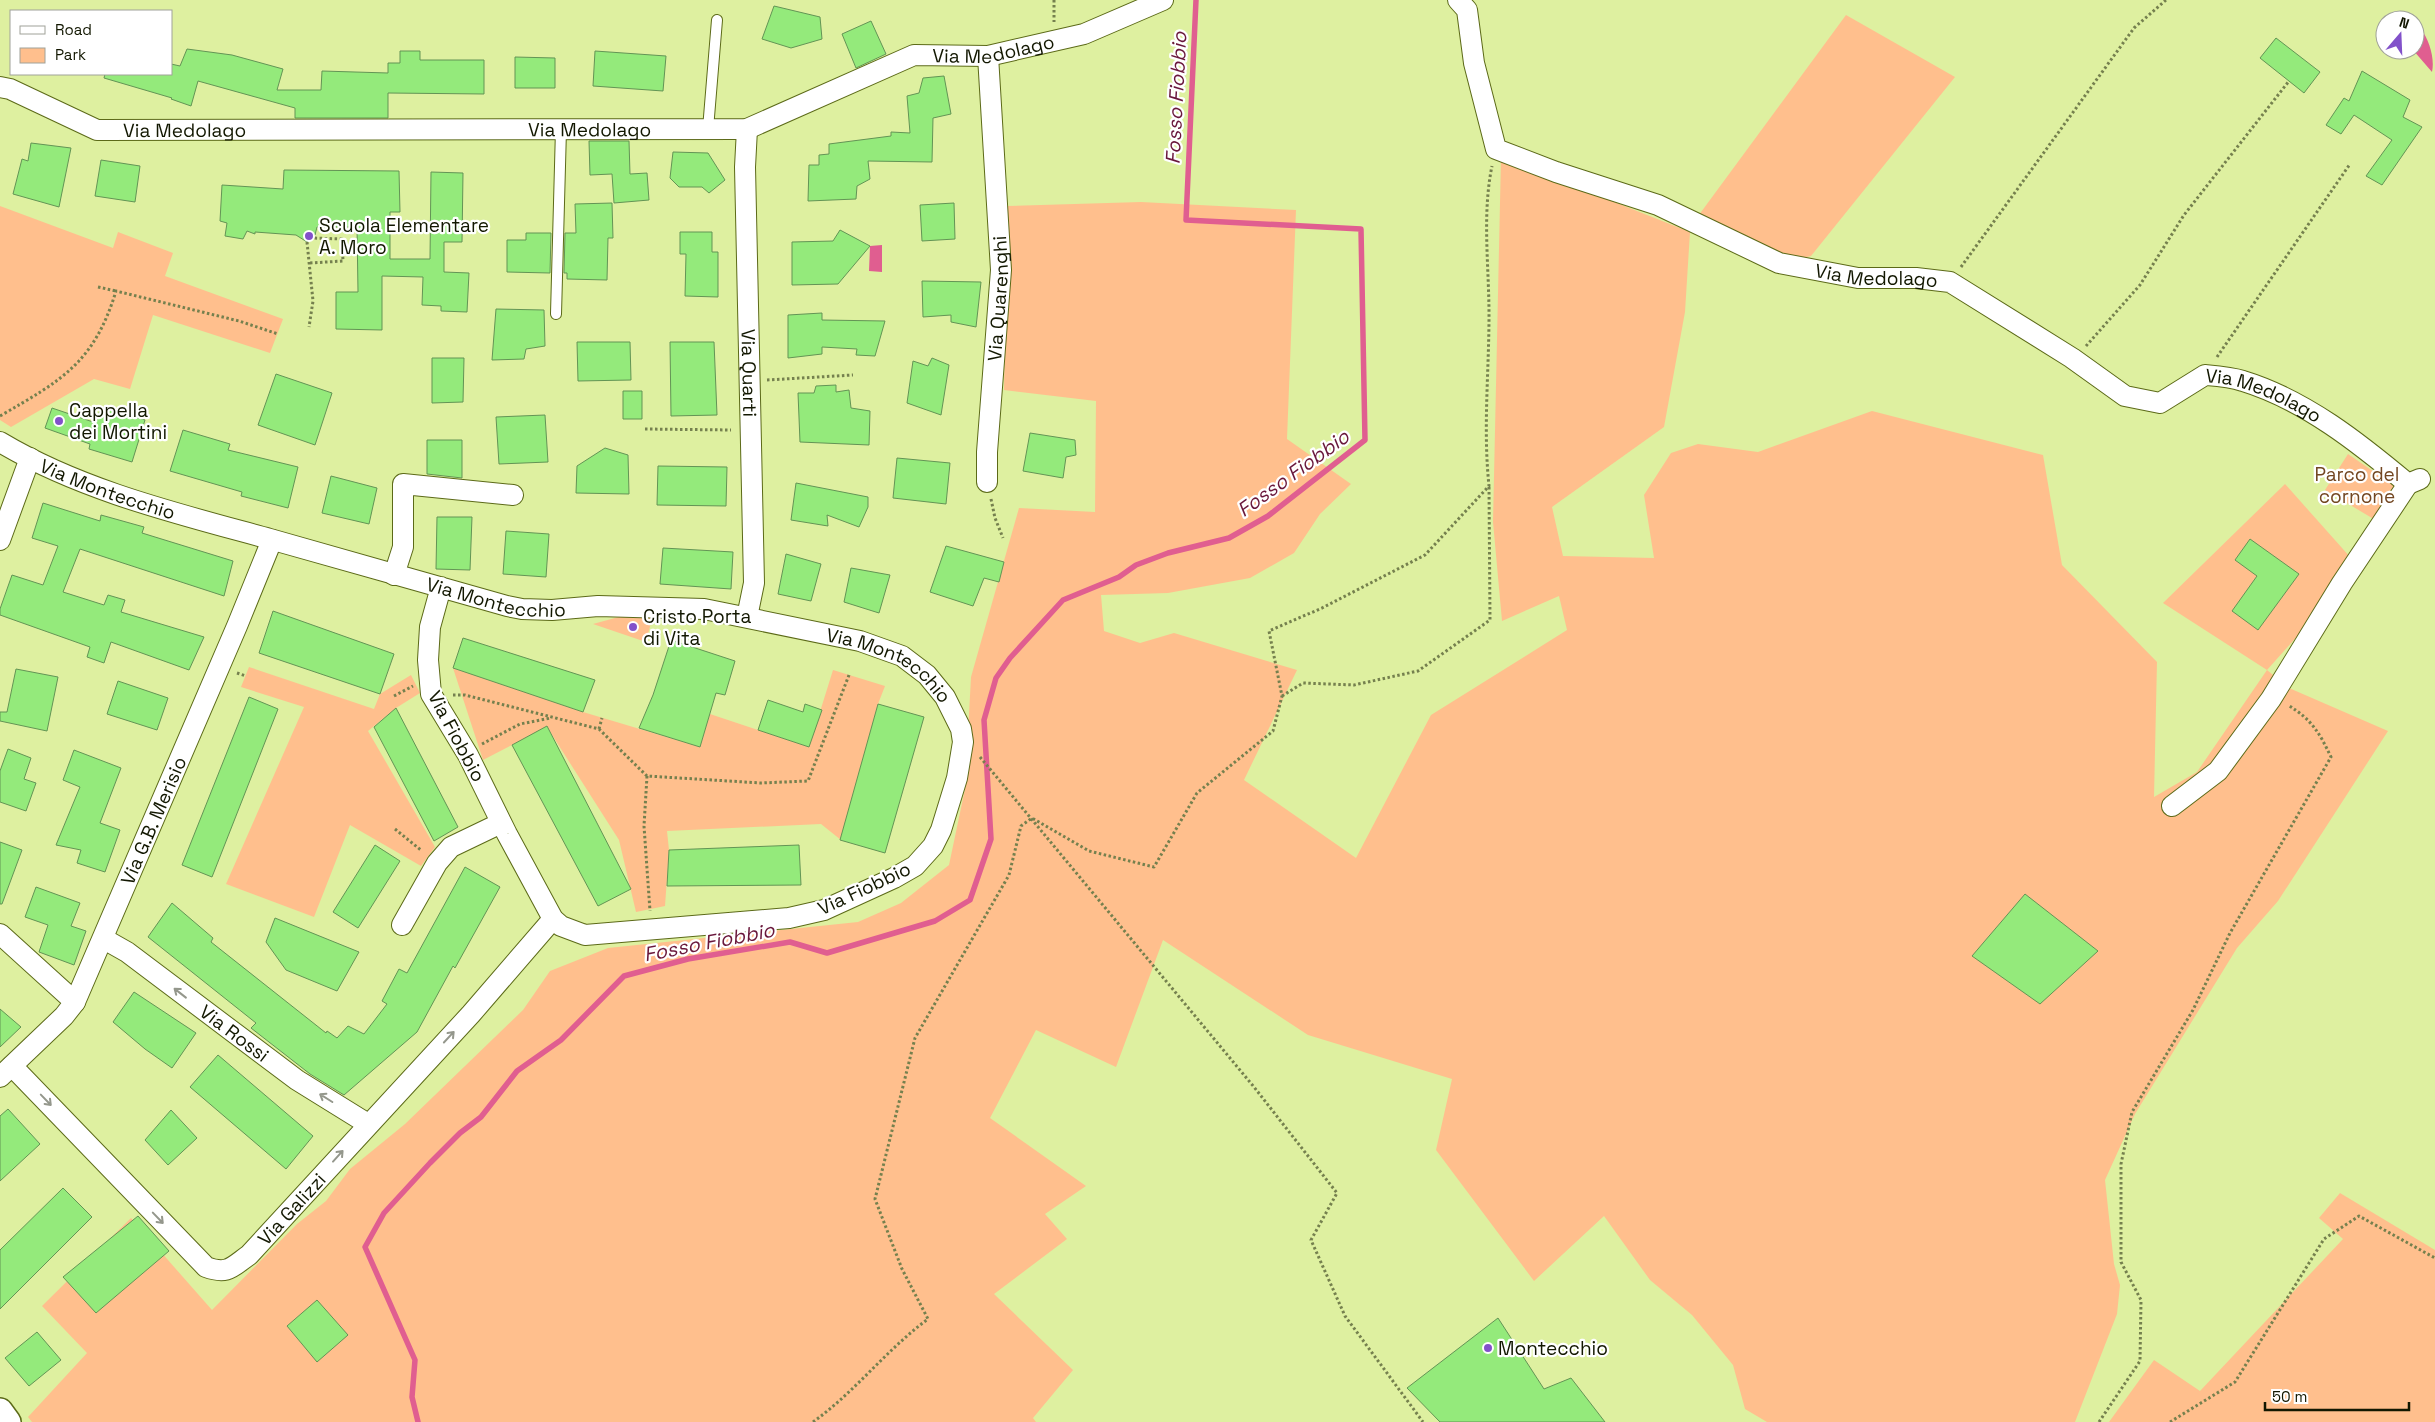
<svg xmlns="http://www.w3.org/2000/svg" width="2435" height="1422" font-family="'Space Grotesk',sans-serif">
<style>
.green{fill:#ffbf8d}
.water{fill:#e05e90}
.lines{fill:none;stroke-linecap:round;stroke-linejoin:round}
.stream{stroke:#e05e90;stroke-width:5.5}
.building{fill:#94ea7b;stroke:#639455}
.service-casing{stroke:#5c6a18;stroke-width:12}
.minor-casing{stroke:#5c6a18;stroke-width:22}
.tertiary-casing{stroke:#5c6a18;stroke-width:28}
.path{stroke:#75804e;stroke-width:3;stroke-dasharray:2.5 2.5;stroke-linecap:butt}
.service{stroke:#fff;stroke-width:10}
.minor{stroke:#fff;stroke-width:20}
.tertiary{stroke:#fff;stroke-width:25}
.oneway{stroke:#94978c}
.poi-dot{fill:#8251ca;stroke:#fff;stroke-width:2}
.labels{text-anchor:middle;stroke-width:4.5;stroke-linejoin:round;paint-order:stroke}
.street-label{font-size:19px;fill:#121700;stroke:#fff}
.poi-label{font-size:19px;fill:#121700;stroke:#fff;text-anchor:start}
.park-label{font-size:19px;fill:#734722;stroke:#fff}
.water-label{font-size:20px;font-style:italic;fill:#69173b;stroke:#fff}
</style>
<rect width="100%" height="100%" fill="#def0a0"/>
<!-- green -->
<path class="green" d="M 1846,15 L 1955,77 L 1811,256 L 1779,263 L 1693,223 Z
M 1501,157 L 1690,232 L 1685,312 L 1664,427 L 1552,507 L 1563,556 L 1654,558 L 1644,495 L 1671,453 L 1698,444 L 1758,452 L 1872,411 L 2043,455 L 2062,565 L 2157,662 L 2154,797 L 2197,772 L 2267,670 L 2163,603 L 2285,484 L 2359,567 L 2267,670 L 2289,688 L 2388,731 L 2278,901 L 2237,948 L 2135,1114 L 2105,1180 L 2114,1264 L 2120,1285 L 2117,1314 L 2075,1422 L 1767,1422 L 1745,1409 L 1733,1365 L 1692,1315 L 1650,1280 L 1604,1216 L 1534,1281 L 1436,1150 L 1452,1079 L 1308,1035 L 1163,940 L 1116,1067 L 1036,1030 L 990,1118 L 1086,1186 L 1045,1214 L 1067,1239 L 994,1294 L 1073,1370 L 1033,1418 L 1036,1422 L 32,1422 L 28,1417 L 87,1353 L 42,1306 L 131,1218 L 212,1310 L 297,1224 L 326,1201 L 350,1169 L 405,1124 L 523,1010 L 550,971 L 608,948 L 858,922 L 901,903 L 949,865 L 965,789 L 971,677 L 1019,508 L 1095,512 L 1096,401 L 1004,390 L 1007,206 L 1141,202 L 1296,210 L 1287,439 L 1351,484 L 1320,514 L 1294,553 L 1250,578 L 1168,593 L 1101,595 L 1104,631 L 1140,643 L 1174,633 L 1297,670 L 1244,780 L 1356,858 L 1431,715 L 1567,630 L 1559,596 L 1502,621 L 1493,522 Z
M 0,206 L 113,248 L 118,232 L 173,253 L 165,276 L 283,319 L 270,353 L 153,315 L 130,389 L 94,379 L 11,427 L 0,420 Z
M 2348,454 L 2399,489 L 2377,521 L 2325,490 Z
M 655,607 L 646,642 L 593,624 Z
M 249,667 L 374,709 L 380,694 L 411,675 L 420,693 L 396,708 L 368,731 L 435,847 L 421,866 L 350,825 L 314,917 L 226,884 L 304,707 L 241,687 Z
M 453,668 L 583,712 L 700,747 L 710,714 L 809,747 L 833,670 L 885,686 L 878,704 L 841,840 L 821,824 L 667,831 L 669,850 L 665,906 L 636,912 L 619,840 L 547,727 L 483,760 Z
M 2340,1193 L 2435,1250 L 2435,1422 L 2109,1422 L 2154,1360 L 2200,1391 L 2343,1239 L 2319,1218 Z"/>
<!-- water -->
<path class="water" d="M 2421,29 C 2429,40 2435,58 2432,72 L 2413,50 L 2415,34 Z
M 882,245 L 882,272 L 869,271 L 870,246 Z"/>
<g class="lines">
<!-- stream -->
<path class="stream" d="M 418,1422 L 412,1397 L 415,1360 L 365,1247 L 384,1213 L 430,1163 L 460,1133 L 481,1117 L 517,1071 L 561,1040 L 624,976 L 688,959 L 790,942 L 827,953 L 935,921 L 970,900 L 991,839 L 984,720 L 996,678 L 1010,658 L 1063,600 L 1119,577 L 1136,565 L 1168,553 L 1229,538 L 1268,516 L 1365,440 L 1361,229 L 1186,220 L 1196,0"/>
</g>
<!-- building -->
<path class="building" d="M 774,6 L 820,17 L 822,39 L 791,48 L 762,39 Z
M 871,21 L 886,54 L 856,68 L 842,34 Z
M 2276,38 L 2320,72 L 2304,93 L 2260,58 Z
M 187,49 L 232,55 L 283,69 L 277,90 L 321,90 L 322,71 L 388,73 L 388,63 L 400,63 L 400,51 L 420,51 L 420,60 L 484,60 L 484,94 L 388,93 L 388,118 L 295,118 L 295,108 L 198,81 L 191,106 L 171,99 L 172,98 L 104,78 L 105,74 L 171,74 L 171,64 L 180,66 Z
M 595,51 L 666,56 L 663,91 L 593,86 Z
M 515,57 L 555,58 L 555,88 L 515,88 Z
M 2362,71 L 2410,100 L 2403,117 L 2422,127 L 2382,185 L 2366,176 L 2392,140 L 2354,115 L 2341,134 L 2326,125 L 2344,98 L 2349,101 Z
M 944,76 L 951,114 L 933,118 L 932,162 L 868,161 L 870,179 L 857,186 L 856,199 L 808,201 L 809,165 L 819,165 L 819,155 L 829,154 L 829,144 L 891,136 L 891,132 L 910,133 L 907,96 L 919,93 L 923,78 Z
M 589,141 L 629,141 L 630,174 L 647,173 L 649,200 L 614,203 L 612,174 L 590,175 Z
M 31,143 L 71,148 L 59,207 L 13,194 L 22,159 L 28,161 Z
M 673,152 L 708,153 L 725,180 L 709,193 L 702,187 L 679,187 L 670,178 Z
M 101,160 L 140,166 L 135,202 L 95,196 Z
M 284,170 L 399,171 L 400,212 L 390,212 L 390,259 L 430,259 L 431,172 L 463,173 L 462,242 L 444,242 L 444,272 L 469,273 L 467,312 L 441,311 L 441,306 L 422,305 L 423,277 L 382,276 L 382,330 L 336,329 L 336,292 L 358,292 L 357,227 L 317,227 L 315,235 L 307,242 L 296,235 L 255,232 L 255,234 L 247,231 L 243,239 L 225,236 L 227,223 L 220,221 L 222,185 L 283,189 Z
M 612,203 L 613,238 L 608,238 L 607,280 L 567,279 L 567,273 L 564,273 L 565,233 L 576,233 L 575,204 Z
M 954,203 L 955,239 L 922,241 L 920,205 Z
M 840,230 L 870,246 L 838,284 L 792,285 L 792,242 L 833,241 Z
M 680,232 L 712,232 L 712,252 L 718,252 L 718,297 L 685,296 L 686,254 L 680,254 Z
M 526,233 L 551,233 L 550,273 L 507,272 L 507,240 L 526,240 Z
M 922,281 L 981,282 L 976,327 L 951,322 L 951,315 L 923,317 Z
M 496,309 L 544,310 L 545,346 L 526,349 L 524,359 L 492,360 Z
M 822,313 L 822,320 L 885,321 L 875,356 L 856,355 L 857,349 L 822,347 L 822,354 L 788,358 L 788,315 Z
M 577,342 L 630,342 L 631,380 L 578,381 Z
M 670,342 L 714,342 L 717,415 L 671,416 Z
M 432,358 L 464,358 L 463,402 L 432,403 Z
M 932,358 L 949,365 L 941,415 L 907,403 L 913,361 L 928,366 Z
M 276,374 L 332,393 L 315,445 L 258,425 Z
M 836,385 L 836,392 L 849,390 L 851,408 L 870,411 L 869,445 L 800,442 L 798,393 L 814,393 L 816,386 Z
M 623,391 L 642,391 L 642,419 L 623,419 Z
M 101,407 L 145,420 L 132,462 L 89,449 L 90,444 L 45,428 L 52,408 L 96,423 Z
M 545,415 L 548,462 L 499,464 L 496,417 Z
M 183,430 L 230,444 L 228,450 L 298,467 L 288,508 L 241,496 L 242,492 L 170,471 Z
M 1030,433 L 1075,440 L 1076,455 L 1066,457 L 1063,478 L 1023,471 Z
M 427,440 L 462,440 L 462,478 L 427,474 Z
M 605,448 L 628,455 L 629,494 L 576,493 L 577,466 Z
M 897,458 L 950,463 L 946,504 L 893,498 Z
M 658,466 L 727,467 L 726,506 L 657,505 Z
M 331,476 L 377,488 L 369,524 L 322,513 Z
M 796,483 L 868,497 L 868,507 L 859,527 L 827,515 L 828,526 L 791,520 Z
M 43,503 L 100,521 L 101,515 L 144,527 L 142,533 L 233,561 L 224,596 L 80,549 L 63,592 L 104,605 L 108,595 L 125,600 L 121,612 L 204,637 L 189,670 L 111,642 L 104,663 L 87,657 L 90,647 L 0,615 L 0,609 L 12,575 L 43,585 L 58,546 L 32,538 Z
M 437,517 L 472,517 L 470,570 L 436,569 Z
M 506,531 L 549,534 L 546,577 L 503,574 Z
M 2250,539 L 2299,574 L 2258,630 L 2232,611 L 2257,576 L 2235,560 Z
M 946,546 L 1004,562 L 999,582 L 984,578 L 973,606 L 930,592 Z
M 663,548 L 733,552 L 731,589 L 660,584 Z
M 786,554 L 821,564 L 811,601 L 778,594 Z
M 851,568 L 890,575 L 879,613 L 844,602 Z
M 273,611 L 394,654 L 380,694 L 259,653 Z
M 463,638 L 595,680 L 583,712 L 453,668 Z
M 671,640 L 735,661 L 725,695 L 716,693 L 700,747 L 639,728 L 653,695 Z
M 16,669 L 58,677 L 47,731 L 0,721 L 0,712 L 7,712 Z
M 118,681 L 168,698 L 157,730 L 107,714 Z
M 249,697 L 278,709 L 212,877 L 182,865 Z
M 768,700 L 803,712 L 805,704 L 822,710 L 809,747 L 758,730 Z
M 878,704 L 924,717 L 885,853 L 840,840 Z
M 396,708 L 458,827 L 434,841 L 374,727 Z
M 547,726 L 631,889 L 598,906 L 512,745 Z
M 8,749 L 31,758 L 24,779 L 36,783 L 26,811 L 0,802 L 0,771 Z
M 74,750 L 121,768 L 100,823 L 120,830 L 105,872 L 77,863 L 81,850 L 56,845 L 80,787 L 63,780 Z
M 0,842 L 22,850 L 2,904 L 0,904 Z
M 375,845 L 400,861 L 358,928 L 333,912 Z
M 799,845 L 801,885 L 667,886 L 669,850 Z
M 465,867 L 500,887 L 455,968 L 453,966 L 417,1032 L 344,1095 L 310,1074 L 251,1028 L 256,1023 L 148,937 L 172,903 L 213,938 L 211,942 L 326,1033 L 327,1031 L 337,1038 L 348,1026 L 364,1034 L 387,1004 L 382,1001 L 399,969 L 407,973 Z
M 36,887 L 80,903 L 71,926 L 86,931 L 74,965 L 39,952 L 48,925 L 25,917 Z
M 2025,894 L 2098,951 L 2040,1004 L 1972,956 Z
M 275,918 L 359,952 L 337,991 L 286,970 L 266,942 Z
M 134,992 L 196,1033 L 172,1068 L 145,1049 L 113,1022 Z
M 0,1009 L 21,1027 L 0,1047 Z
M 218,1055 L 313,1136 L 286,1169 L 190,1087 Z
M 8,1109 L 40,1144 L 0,1181 L 0,1116 Z
M 171,1110 L 197,1138 L 168,1165 L 145,1140 Z
M 63,1188 L 92,1217 L 0,1309 L 0,1250 Z
M 138,1216 L 169,1251 L 96,1313 L 63,1277 Z
M 317,1300 L 348,1335 L 317,1362 L 287,1326 Z
M 1498,1318 L 1544,1389 L 1571,1378 L 1605,1422 L 1440,1422 L 1407,1388 Z
M 37,1332 L 61,1360 L 29,1386 L 5,1358 Z"/>
<g class="lines">
<defs>
<path id="service" d="M 708,129 L 717,20
M 556,314 L 561,129"/>
<g id="minor">
<path id="s1" d="M 1458,0 L 1467,10 L 1474,63 L 1496,149 L 1556,172 L 1658,205 L 1779,263 L 1858,278 L 1916,278 L 1950,282 L 2072,358 L 2125,396 L 2160,403 L 2205,375 C 2217,376 2231,377 2243,381 C 2305,400 2359,443 2408,484 L 2420,479"/>
<path id="s2" d="M 0,87 L 10,89 L 97,130 L 747,129 L 914,55 L 988,56 L 1084,34 L 1163,0"/>
<path id="s3" d="M 747,129 L 745,167 L 754,583 L 747,617"/>
<path id="s4" d="M 0,442 C 82,491 179,514 270,539 C 349,562 428,583 507,606 L 522,609 L 552,610 L 598,606 L 704,609 L 860,641 L 902,656 L 927,675 L 945,697 L 961,729 L 963,742 L 957,778 L 941,830 L 933,846 L 915,866 L 894,878 L 824,910 L 789,918 L 585,935 L 561,926 L 553,919 L 507,834 L 468,755 L 431,694 L 428,660 L 430,627 L 441,587"/>
<path id="s5" d="M 987,482 L 987,452 L 1001,270 L 988,56"/>
<path d="M 0,540 L 30,458"/>
<path d="M 394,575 L 403,547 L 403,484 L 513,495"/>
<path d="M 2172,806 L 2218,771 L 2271,699 L 2342,583 L 2408,484"/>
<path d="M 402,925 L 437,863 L 451,847 L 501,823"/>
<path d="M 0,934 L 75,1002"/>
<path id="s6" d="M 104,939 L 127,952 L 297,1080 L 368,1124"/>
<path id="s7" d="M 12,1066 L 206,1267 C 228,1275 232,1267 249,1255 L 471,1014 L 553,919"/>
<path id="s8" d="M 0,1077 L 64,1016 L 75,1002 L 237,626 L 272,540"/>
</g>
<path id="tertiary" d="M 0,1411 L 8,1422"/>
</defs>
<!-- service casing -->
<use href="#service" class="service-casing"/>
<!-- minor casing -->
<use href="#minor" class="minor-casing"/>
<!-- tertiary casing -->
<use href="#tertiary" class="tertiary-casing"/>
<!-- path -->
<path class="path" d="M 1054,0 L 1054,22
M 307,242 L 313,301 L 309,327
M 310,263 L 343,261 L 342,239 L 312,238
M 1961,267 L 2134,28 L 2166,0
M 98,287 L 116,291
M 2086,346 L 2140,285 L 2184,215 L 2289,81
M 2217,357 L 2350,164
M 767,380 L 853,375
M 0,416 C 62,380 94,363 116,291 L 239,321 L 278,334
M 645,429 L 731,430
M 991,499 L 995,518 L 1003,538
M 237,673 L 246,676
M 453,695 L 465,695 L 599,729 L 647,776 L 761,783 L 808,781 L 849,675
M 394,696 L 413,686
M 1282,696 L 1303,683 L 1354,685 L 1418,671 L 1490,620 L 1489,486
M 599,729 L 602,718
M 482,744 L 520,724 L 551,718
M 980,757 L 1254,1087 L 1337,1193 L 1311,1240 L 1345,1316 L 1423,1422
M 647,776 L 644,826 L 650,911
M 395,829 L 422,851
M 813,1422 C 855,1392 886,1350 928,1319 L 902,1269 L 875,1199 L 915,1038 L 1009,875 L 1021,826 L 1032,818 L 1089,851 L 1154,867 L 1197,793 L 1273,731 L 1282,696 L 1269,631 L 1322,608 L 1425,555 L 1489,486 C 1483,429 1489,372 1489,315 C 1489,266 1482,214 1492,166
M 2099,1422 L 2140,1361 L 2141,1300 L 2121,1262 L 2121,1164 L 2132,1112 L 2193,1010 L 2230,933 L 2331,757 C 2319,732 2312,720 2288,705
M 2170,1422 L 2235,1382 L 2324,1239 L 2359,1216 L 2435,1258"/>
<!-- service -->
<use href="#service" class="service"/>
<!-- minor -->
<use href="#minor" class="minor"/>
<!-- tertiary -->
<use href="#tertiary" class="tertiary"/>
</g>
<!-- one-way arrows -->
<defs><path id="oneway-shaft" d="M-6 0H5M1.5-3L5.5 0L1.5 3" fill="none" stroke-width="1.6" stroke-linecap="round" stroke-linejoin="round" transform="scale(1.25)"/></defs>
<g class="oneway">
<use href="#oneway-shaft" transform="translate(180 993) rotate(-142)"/>
<use href="#oneway-shaft" transform="translate(449 1037) rotate(-47)"/>
<use href="#oneway-shaft" transform="translate(326 1098) rotate(-148)"/>
<use href="#oneway-shaft" transform="translate(46 1100) rotate(46)"/>
<use href="#oneway-shaft" transform="translate(338 1156) rotate(-48)"/>
<use href="#oneway-shaft" transform="translate(158 1218) rotate(46)"/>
</g>
<!-- markers -->
<g class="poi-dot">
<circle cx="309" cy="236" r="5"/>
<circle cx="59" cy="421" r="5"/>
<circle cx="633" cy="627" r="5"/>
<circle cx="1488" cy="1348" r="5"/>
</g>
<g class="labels">
<!-- street labels -->
<g class="street-label">
<text dy="7" stroke="none"><textPath href="#s2" startOffset="1019">Via Medolago</textPath></text>
<text dy="7" stroke="none"><textPath href="#s2" startOffset="599">Via Medolago</textPath></text>
<text dy="7" stroke="none"><textPath href="#s2" startOffset="194">Via Medolago</textPath></text>
<text dy="7" stroke="none"><textPath href="#s1" startOffset="560">Via Medolago</textPath></text>
<text dy="7" stroke="none"><textPath href="#s5" startOffset="184">Via Quarenghi</textPath></text>
<text dy="7" stroke="none"><textPath href="#s3" startOffset="244">Via Quarti</textPath></text>
<text dy="7" stroke="none"><textPath href="#s1" startOffset="994">Via Medolago</textPath></text>
<text dy="7" stroke="none"><textPath href="#s4" startOffset="118">Via Montecchio</textPath></text>
<text dy="7" stroke="none"><textPath href="#s4" startOffset="522">Via Montecchio</textPath></text>
<text dy="7" stroke="none"><textPath href="#s4" startOffset="928">Via Montecchio</textPath></text>
<text transform="translate(457 736) rotate(62)" y="7">Via Fiobbio</text>
<text dy="7" stroke="none"><textPath href="#s8" startOffset="304">Via G.B. Merisio</textPath></text>
<text transform="translate(864 888) rotate(-25)" y="7">Via Fiobbio</text>
<text dy="7" stroke="none"><textPath href="#s6" startOffset="161">Via Rossi</textPath></text>
<text dy="7" stroke="none"><textPath href="#s7" startOffset="390">Via Galizzi</textPath></text>
</g>
<!-- poi labels -->
<g class="poi-label">
<text x="319" y="232">Scuola Elementare<tspan x="319" dy="22">A. Moro</tspan></text>
<text x="69" y="417">Cappella<tspan x="69" dy="22">dei Mortini</tspan></text>
<text x="643" y="623">Cristo Porta<tspan x="643" dy="22">di Vita</tspan></text>
<text x="1498" y="1355">Montecchio</text>
</g>
<!-- park labels -->
<g class="park-label">
<text x="2357" y="481">Parco del<tspan x="2357" dy="22">cornone</tspan></text>
</g>
<!-- water labels -->
<g class="water-label">
<text transform="translate(1176 98) rotate(-87)" y="7">Fosso Fiobbio</text>
<text transform="translate(1293 473) rotate(-36)" y="7">Fosso Fiobbio</text>
<text transform="translate(709 942) rotate(-11)" y="7">Fosso Fiobbio</text>
</g>
</g>
<!-- legend -->
<rect x="10" y="10" width="162" height="65" fill="#ffffff" stroke="#a0a299"/>
<rect x="20" y="26" width="25" height="8" fill="#ffffff" stroke="#a0a299"/>
<text x="55" y="35" font-size="15" fill="#121700">Road</text>
<rect x="20" y="48" width="25" height="15" fill="#ffbf8d" stroke="#a0a299"/>
<text x="55" y="60" font-size="15" fill="#121700">Park</text>
<!-- north arrow -->
<g transform="translate(2400 35) rotate(19)"><circle r="24" fill="#ffffff" stroke="#a0a299"/>
<path d="M0-4L9 19L0 12L-9 19Z" fill="#8251ca"/>
<text y="-8" font-size="14" font-weight="bold" text-anchor="middle" fill="#121700">N</text>
</g>
<!-- scale -->
<path d="M2265 1402v8h144v-8" fill="none" stroke="#121700" stroke-width="2.5"/>
<text x="2272" y="1402" font-size="15" fill="#121700" stroke="#ffffff" stroke-width="4" paint-order="stroke">50 m</text>
</svg>
